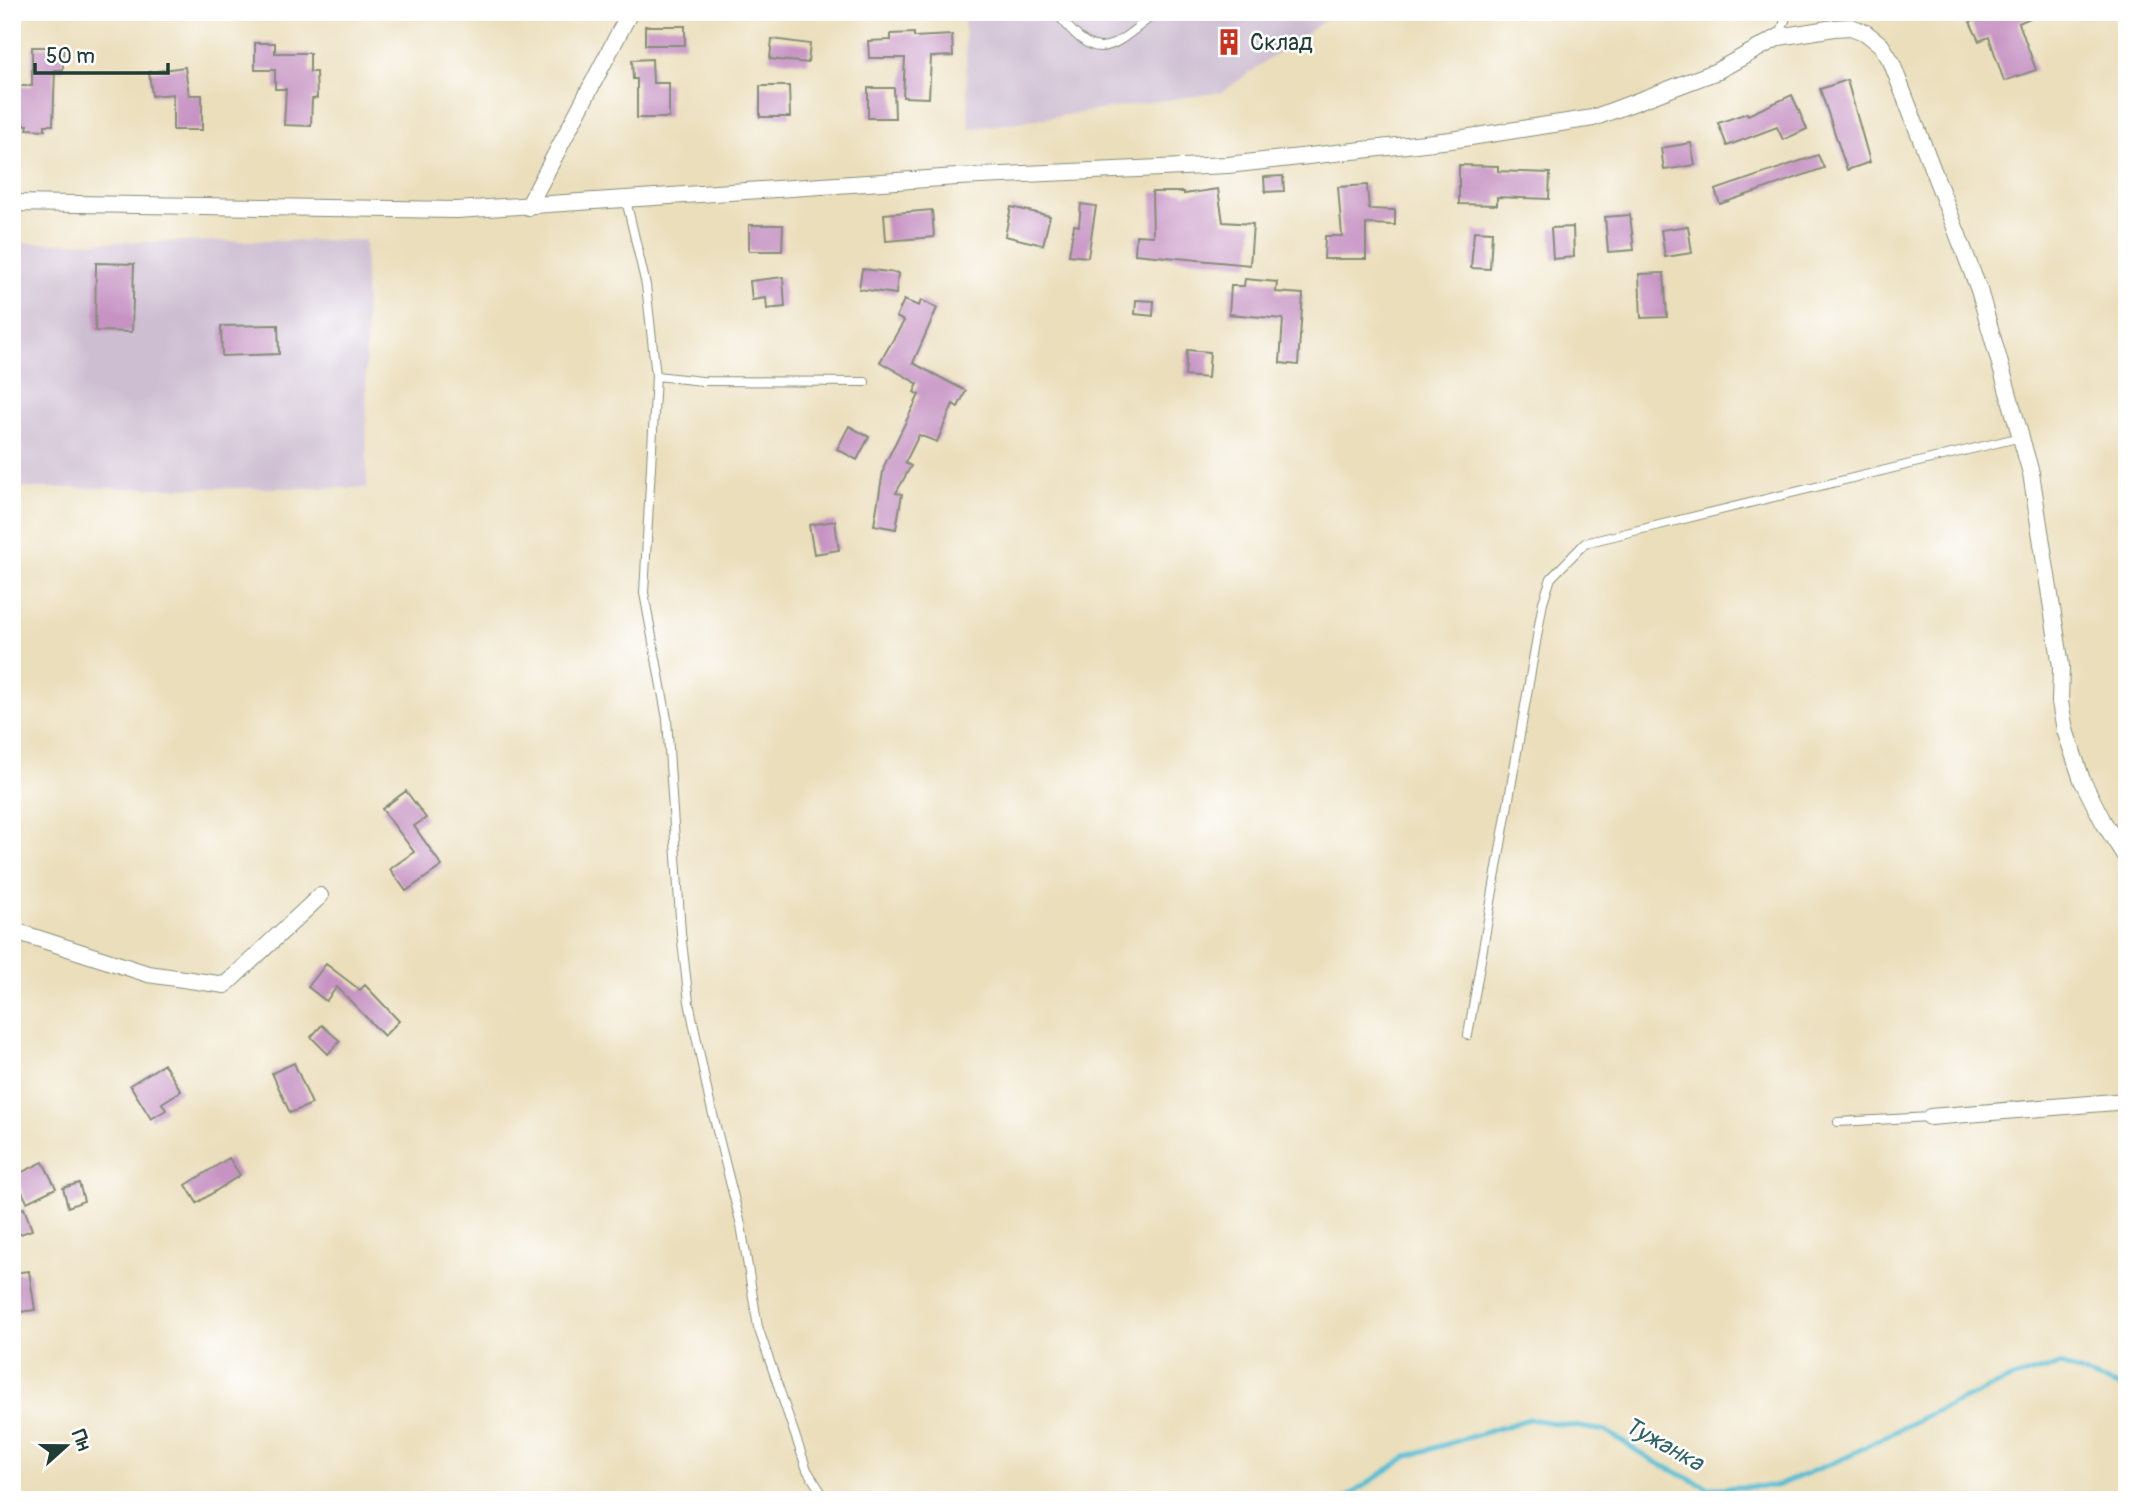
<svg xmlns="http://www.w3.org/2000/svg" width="2139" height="1512" font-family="Pangolin,sans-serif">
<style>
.industrial{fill:#cebed2}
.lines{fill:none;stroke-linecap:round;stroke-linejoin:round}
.stream{stroke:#56bed3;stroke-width:5}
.building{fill:#c693c3}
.service-casing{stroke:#858e78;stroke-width:10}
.minor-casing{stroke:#858e78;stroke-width:18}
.service{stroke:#fff;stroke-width:8}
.minor{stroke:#fff;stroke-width:16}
.labels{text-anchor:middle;stroke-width:5;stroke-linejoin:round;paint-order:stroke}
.poi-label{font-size:23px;fill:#1f3d34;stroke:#fff;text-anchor:start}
.water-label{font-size:24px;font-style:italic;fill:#306464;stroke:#fff}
</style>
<rect width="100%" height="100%" fill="#fff"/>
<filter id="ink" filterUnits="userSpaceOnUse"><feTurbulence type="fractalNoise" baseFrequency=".0143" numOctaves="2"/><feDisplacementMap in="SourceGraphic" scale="14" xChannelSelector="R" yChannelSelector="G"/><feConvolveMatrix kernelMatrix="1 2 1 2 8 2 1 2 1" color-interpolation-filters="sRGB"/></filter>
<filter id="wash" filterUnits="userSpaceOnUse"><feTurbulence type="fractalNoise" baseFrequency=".00686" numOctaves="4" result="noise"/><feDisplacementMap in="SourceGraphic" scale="28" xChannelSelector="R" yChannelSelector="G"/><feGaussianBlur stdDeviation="1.57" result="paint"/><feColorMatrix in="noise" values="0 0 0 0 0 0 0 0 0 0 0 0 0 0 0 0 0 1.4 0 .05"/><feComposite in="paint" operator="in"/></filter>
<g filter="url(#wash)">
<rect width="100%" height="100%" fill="#ebdebb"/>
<!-- industrial -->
<path class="industrial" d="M 964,12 L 1337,12 L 1222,92 L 969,129 Z
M 365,240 L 367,488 L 12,488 L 12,243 Z"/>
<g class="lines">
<!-- stream -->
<path class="stream" d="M 1343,1500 L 1408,1456 L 1529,1419 L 1606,1431 L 1651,1460 L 1709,1488 L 1777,1486 L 1842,1459 L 1921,1418 L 2013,1378 L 2060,1365 L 2127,1389"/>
</g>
<g id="blocks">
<!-- building -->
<path class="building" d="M 1993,12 L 2043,12 L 2019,23 L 2036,70 L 2004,81 L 1989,37 L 1979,41 L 1970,22 Z
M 645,26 L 685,26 L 685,45 L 645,45 Z
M 914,33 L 914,37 L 952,35 L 953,56 L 931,57 L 929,98 L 903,97 L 905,58 L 869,58 L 868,41 L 891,40 L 891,34 Z
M 772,39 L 810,44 L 808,63 L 770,59 Z
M 255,43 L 275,43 L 275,53 L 310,53 L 310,72 L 316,72 L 317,98 L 312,99 L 311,126 L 284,125 L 286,89 L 275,89 L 275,70 L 255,70 Z
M 32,47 L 63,47 L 63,70 L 55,70 L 53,125 L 45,125 L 45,130 L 27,129 L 28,125 L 18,124 L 19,86 L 32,86 Z
M 652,59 L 653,83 L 669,83 L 669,118 L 637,118 L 637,79 L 633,79 L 632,60 Z
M 185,67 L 189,95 L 202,95 L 202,130 L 173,130 L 173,94 L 152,96 L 149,72 Z
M 1847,80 L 1870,162 L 1847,170 L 1820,89 Z
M 760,86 L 789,86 L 790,117 L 760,117 Z
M 868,88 L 894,88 L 895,118 L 868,118 Z
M 1792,95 L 1807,129 L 1783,140 L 1777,127 L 1727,146 L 1718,123 L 1747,113 L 1748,115 Z
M 1691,143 L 1695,165 L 1664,170 L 1661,148 Z
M 1818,155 L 1824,168 L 1720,204 L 1715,190 Z
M 1459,165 L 1498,166 L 1498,171 L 1550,173 L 1549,199 L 1497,197 L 1497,205 L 1459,204 Z
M 1283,176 L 1284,191 L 1265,192 L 1264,177 Z
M 1367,185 L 1369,209 L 1395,210 L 1395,225 L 1366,224 L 1366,259 L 1324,259 L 1325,236 L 1342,236 L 1338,187 Z
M 1218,189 L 1223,222 L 1253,224 L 1250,265 L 1135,254 L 1136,235 L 1153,236 L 1152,192 L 1184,192 L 1184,194 Z
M 1081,204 L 1096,206 L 1088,257 L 1069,255 L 1074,225 L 1079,226 Z
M 1011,207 L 1050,216 L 1043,245 L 1005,236 Z
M 932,210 L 934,237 L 886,241 L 884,214 Z
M 1630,215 L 1634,250 L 1608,252 L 1605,217 Z
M 749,225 L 783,225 L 782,251 L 749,251 Z
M 1688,226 L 1692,253 L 1665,257 L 1661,230 Z
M 1573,227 L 1574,257 L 1553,259 L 1551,228 Z
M 1474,231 L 1492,232 L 1490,269 L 1471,268 Z
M 96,263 L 134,264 L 132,332 L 95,331 Z
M 862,269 L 898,273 L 896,294 L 859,289 Z
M 1664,273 L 1667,317 L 1641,318 L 1639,274 Z
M 783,277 L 785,307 L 767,309 L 766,298 L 752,300 L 750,281 Z
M 1245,279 L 1277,282 L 1276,292 L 1303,294 L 1298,365 L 1280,363 L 1283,319 L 1229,314 L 1231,286 L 1244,286 Z
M 904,300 L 919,306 L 921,300 L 937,308 L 913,363 L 966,391 L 958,407 L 953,404 L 937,442 L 919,435 L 905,463 L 911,466 L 896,493 L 902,494 L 896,529 L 874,525 L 884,466 L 919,395 L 914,392 L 918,384 L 880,362 L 904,321 L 896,317 Z
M 1136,300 L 1154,301 L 1153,316 L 1135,314 Z
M 278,325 L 279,354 L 222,356 L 221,326 Z
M 1187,350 L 1210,352 L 1208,378 L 1185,376 Z
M 849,426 L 869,437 L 857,460 L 837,449 Z
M 835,521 L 839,550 L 814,554 L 809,525 Z
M 406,791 L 426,818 L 414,826 L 442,866 L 406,891 L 390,869 L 414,852 L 382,809 Z
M 326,964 L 360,990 L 365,985 L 399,1021 L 384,1036 L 337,987 L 326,1001 L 308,987 Z
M 322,1025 L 340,1041 L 328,1054 L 311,1037 Z
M 294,1063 L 312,1104 L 290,1113 L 272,1073 Z
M 164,1064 L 181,1091 L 162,1103 L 166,1110 L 151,1119 L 130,1085 Z
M 229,1158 L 240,1175 L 197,1203 L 186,1185 Z
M 43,1162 L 56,1188 L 27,1202 L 14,1176 Z
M 79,1183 L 84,1201 L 68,1207 L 63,1188 Z
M 24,1208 L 32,1230 L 12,1237 L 12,1212 Z
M 29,1271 L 35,1310 L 12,1313 L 12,1273 Z"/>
</g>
</g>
<g filter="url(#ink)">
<use href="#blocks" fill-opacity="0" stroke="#858e78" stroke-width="2"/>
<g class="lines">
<defs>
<path id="service" d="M 1056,12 C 1099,68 1110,48 1157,12
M 1779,37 L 1788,12
M 626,200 L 646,285 L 656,376 L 644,593 L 667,719 L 681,933 L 689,1002 L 709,1099 L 741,1225 L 758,1327 L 807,1470 L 826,1500
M 656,376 L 702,381 L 865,382
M 1468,1035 L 1543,602 L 1551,578 L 1585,543 L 2021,437
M 1838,1122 L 1930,1117"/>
<path id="minor" d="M 12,203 L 457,210 L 957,177 L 1228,165 L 1451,140 L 1593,118 L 1715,72 L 1779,37 L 1834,28 L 1851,27 L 1866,33 L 1881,45 L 1891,61 L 1979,290 L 2031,473 L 2061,666 L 2060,702 L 2065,730 L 2082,780 L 2104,823 L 2127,859
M 528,207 L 630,12
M 12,930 L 148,974 L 225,985 L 320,896
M 1930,1117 L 2127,1101"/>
</defs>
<!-- service casing -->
<use href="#service" class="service-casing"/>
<!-- minor casing -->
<use href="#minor" class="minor-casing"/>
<!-- service -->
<use href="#service" class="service"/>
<!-- minor -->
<use href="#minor" class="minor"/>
</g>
</g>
<!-- icons -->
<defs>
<symbol id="building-bare" viewBox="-9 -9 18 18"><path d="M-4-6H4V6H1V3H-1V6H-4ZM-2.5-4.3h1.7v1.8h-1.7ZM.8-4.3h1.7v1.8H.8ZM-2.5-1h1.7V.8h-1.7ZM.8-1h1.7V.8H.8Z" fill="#c8321e" stroke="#fff" stroke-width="2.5" paint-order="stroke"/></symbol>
</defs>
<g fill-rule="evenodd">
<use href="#building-bare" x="1210" y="23" width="38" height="38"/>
</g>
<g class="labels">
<!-- poi labels -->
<g class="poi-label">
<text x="1250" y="50">Склад</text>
</g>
<!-- water labels -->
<g class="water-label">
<text transform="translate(1664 1444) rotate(29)" y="8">Тужанка</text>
</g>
</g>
<!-- margin -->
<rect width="2139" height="1512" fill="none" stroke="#fff" stroke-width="42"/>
<!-- north arrow -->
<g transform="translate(66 1446) rotate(69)" stroke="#ffffff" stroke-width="5" paint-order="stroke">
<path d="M0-5L12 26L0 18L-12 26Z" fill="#1f3d34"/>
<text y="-10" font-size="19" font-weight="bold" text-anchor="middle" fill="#1f3d34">Пн</text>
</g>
<!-- scale -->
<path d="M35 63v10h133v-10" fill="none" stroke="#1f3d34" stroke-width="3.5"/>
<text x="46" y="63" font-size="21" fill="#1f3d34" stroke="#ffffff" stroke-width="5" paint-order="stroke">50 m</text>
</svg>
